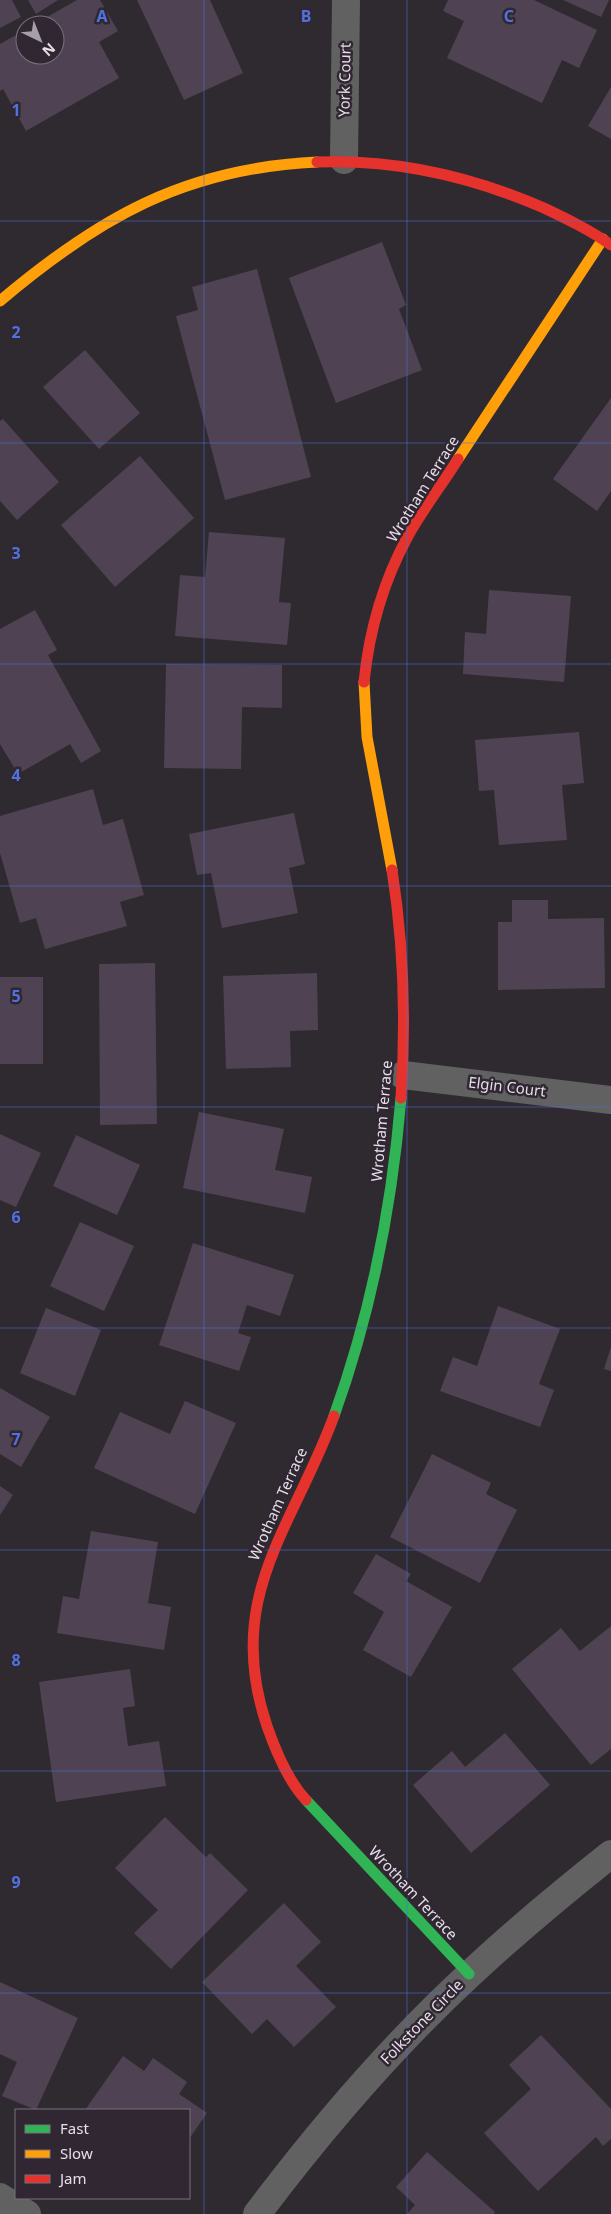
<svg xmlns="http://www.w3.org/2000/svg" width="611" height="2214" font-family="'Noto Sans',sans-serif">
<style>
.building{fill:#4f4353}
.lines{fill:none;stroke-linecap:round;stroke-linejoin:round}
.street{stroke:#616162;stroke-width:28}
.fast{stroke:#30b455;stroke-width:11}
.slow{stroke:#ff9f0a;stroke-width:11}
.jam{stroke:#e5322d;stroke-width:11}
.grid{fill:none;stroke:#4f72dc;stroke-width:1;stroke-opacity:0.55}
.labels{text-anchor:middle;stroke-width:5;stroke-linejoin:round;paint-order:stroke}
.street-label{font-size:15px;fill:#e5dfe8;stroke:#302733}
.grid-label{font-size:16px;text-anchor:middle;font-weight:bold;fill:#4f72dc;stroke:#302733;stroke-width:5;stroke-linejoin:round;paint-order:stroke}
</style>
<rect width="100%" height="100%" fill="#2f2a30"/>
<!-- building -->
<path class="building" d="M 0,0 L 12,0 L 21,17 L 0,28 Z
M 28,0 L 58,0 L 36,14 Z
M 77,0 L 100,0 L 118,31 L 99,42 L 119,78 L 26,131 L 3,89 L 0,91 L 0,44 L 25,30 L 25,55 L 55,55 L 55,25 L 33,25 Z
M 137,0 L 210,0 L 243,73 L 184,100 Z
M 448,0 L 534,0 L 597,30 L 579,68 L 562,60 L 542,103 L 447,58 L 464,21 L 443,11 Z
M 563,0 L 609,0 L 601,17 Z
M 611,87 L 611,139 L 588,126 Z
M 382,242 L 406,305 L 399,309 L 422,370 L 336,403 L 289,278 Z
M 257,269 L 311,477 L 225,500 L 176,316 L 198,310 L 192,287 Z
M 85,350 L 140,413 L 99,449 L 43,387 Z
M 611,398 L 611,491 L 597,511 L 553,479 Z
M 3,419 L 59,482 L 17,520 L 0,501 L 0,421 Z
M 140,456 L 194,518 L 115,587 L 61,525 Z
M 209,532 L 285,538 L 279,602 L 291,603 L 287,645 L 175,636 L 180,575 L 205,577 Z
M 489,590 L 571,596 L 564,682 L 463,674 L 465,632 L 486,634 Z
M 35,610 L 57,650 L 48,655 L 101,751 L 81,763 L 70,744 L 18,774 L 0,744 L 0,629 Z
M 166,664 L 282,665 L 282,708 L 242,707 L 241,769 L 164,768 Z
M 579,732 L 584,783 L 562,785 L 567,840 L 499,845 L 494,790 L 479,791 L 475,740 Z
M 93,789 L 103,825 L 123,819 L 144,895 L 120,902 L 127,926 L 45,949 L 36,918 L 20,923 L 0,853 L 0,816 Z
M 294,813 L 305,864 L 289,868 L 298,913 L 222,928 L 211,873 L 197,875 L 189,834 Z
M 512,900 L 548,900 L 548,919 L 604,918 L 605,988 L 498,990 L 498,922 L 512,922 Z
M 155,963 L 157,1124 L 100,1125 L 99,964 Z
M 317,973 L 318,1030 L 290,1031 L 291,1067 L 226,1069 L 223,976 Z
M 0,977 L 43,977 L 43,1064 L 0,1064 Z
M 199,1112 L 284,1129 L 275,1170 L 312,1177 L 305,1213 L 183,1188 Z
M 0,1134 L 41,1153 L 16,1207 L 0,1200 Z
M 76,1135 L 140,1165 L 117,1215 L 53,1186 Z
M 80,1222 L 134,1246 L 104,1311 L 50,1286 Z
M 193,1243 L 294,1275 L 280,1316 L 247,1305 L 238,1333 L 251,1337 L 239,1371 L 159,1345 Z
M 498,1306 L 560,1329 L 539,1384 L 554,1390 L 540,1427 L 440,1391 L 453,1357 L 477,1366 Z
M 46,1308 L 101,1330 L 75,1396 L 20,1373 Z
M 611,1347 L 611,1371 L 604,1369 Z
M 0,1388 L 50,1417 L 21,1467 L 0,1454 Z
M 185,1401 L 236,1423 L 195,1514 L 94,1468 L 120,1412 L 170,1434 Z
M 432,1454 L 491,1483 L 486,1494 L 517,1510 L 480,1583 L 390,1537 Z
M 0,1486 L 13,1495 L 0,1515 Z
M 91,1531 L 158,1542 L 148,1603 L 171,1607 L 164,1650 L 57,1633 L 63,1596 L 79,1599 Z
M 376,1554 L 411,1574 L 406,1581 L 452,1607 L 411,1677 L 363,1650 L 384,1612 L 353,1593 Z
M 611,1626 L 611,1749 L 591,1765 L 512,1669 L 561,1628 L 580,1651 Z
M 130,1669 L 135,1706 L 123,1708 L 128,1746 L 159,1741 L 166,1786 L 56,1802 L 39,1682 Z
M 505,1733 L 550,1785 L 471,1853 L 413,1785 L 452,1751 L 465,1767 Z
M 165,1817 L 206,1857 L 210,1853 L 248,1890 L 171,1969 L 134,1933 L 158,1910 L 115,1868 Z
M 284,1903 L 321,1942 L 296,1966 L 336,2007 L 294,2047 L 267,2019 L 252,2034 L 202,1982 Z
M 0,1982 L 78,2018 L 36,2110 L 2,2096 L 17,2062 L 0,2054 Z
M 541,2035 L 611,2109 L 611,2139 L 603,2146 L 596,2137 L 538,2191 L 484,2133 L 531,2089 L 509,2065 Z
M 123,2056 L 144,2071 L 153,2058 L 187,2082 L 179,2094 L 207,2113 L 189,2139 L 189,2110 L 85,2110 Z
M 427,2152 L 495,2212 L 494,2214 L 407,2214 L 415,2205 L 396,2187 Z"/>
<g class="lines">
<!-- street -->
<path class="street" d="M 344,160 L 346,0
M 403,1075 L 611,1100
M 0,2197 L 27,2214
M 257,2214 C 321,2129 392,2046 470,1974 C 515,1932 563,1892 611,1854"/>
<!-- fast -->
<path class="fast" d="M 334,1416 C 371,1313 392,1207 401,1098
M 306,1800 L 469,1974"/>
<!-- slow -->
<path class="slow" d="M 0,301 C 98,218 185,168 317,162
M 458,459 L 603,239
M 364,682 L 367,737 L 392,870"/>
<!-- jam -->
<path class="jam" d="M 317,162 C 396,159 471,176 544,208 C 567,219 590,230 611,245
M 364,682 C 369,632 384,580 408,536 C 423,509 442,485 458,459
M 392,870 C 404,946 406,1022 401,1098
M 306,1800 C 289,1782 275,1749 267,1726 C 223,1597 293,1528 334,1416"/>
</g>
<!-- grid -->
<path class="grid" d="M 204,0 L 204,2214M 407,0 L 407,2214M 0,221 L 611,221M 0,443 L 611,443M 0,664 L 611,664M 0,886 L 611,886M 0,1107 L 611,1107M 0,1328 L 611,1328M 0,1550 L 611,1550M 0,1771 L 611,1771M 0,1993 L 611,1993"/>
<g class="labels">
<!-- street labels -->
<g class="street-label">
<text transform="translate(345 80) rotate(-89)" y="5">York Court</text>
<text transform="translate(423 489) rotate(-58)" y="5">Wrotham Terrace</text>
<text transform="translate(507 1087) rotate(7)" y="5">Elgin Court</text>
<text transform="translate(382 1121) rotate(-85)" y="5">Wrotham Terrace</text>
<text transform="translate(278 1504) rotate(-66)" y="5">Wrotham Terrace</text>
<text transform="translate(413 1893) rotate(47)" y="5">Wrotham Terrace</text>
<text transform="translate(422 2022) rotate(-46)" y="5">Folkstone Circle</text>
</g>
</g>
<g class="grid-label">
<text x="102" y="22">A</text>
<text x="306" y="22">B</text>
<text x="509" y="22">C</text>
<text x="16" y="116">1</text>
<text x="16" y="338">2</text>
<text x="16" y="559">3</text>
<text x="16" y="781">4</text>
<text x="16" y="1002">5</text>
<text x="16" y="1223">6</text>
<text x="16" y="1445">7</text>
<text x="16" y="1666">8</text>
<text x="16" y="1888">9</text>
</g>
<!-- legend -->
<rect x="15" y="2109" width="175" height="90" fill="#302733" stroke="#78717b"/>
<rect x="25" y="2125" width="25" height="8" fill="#30b455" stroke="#78717b"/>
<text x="60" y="2134" font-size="15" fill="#e5dfe8">Fast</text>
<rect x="25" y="2150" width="25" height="8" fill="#ff9f0a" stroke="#78717b"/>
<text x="60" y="2159" font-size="15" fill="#e5dfe8">Slow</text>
<rect x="25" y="2175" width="25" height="8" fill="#e5322d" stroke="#78717b"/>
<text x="60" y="2184" font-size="15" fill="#e5dfe8">Jam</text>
<!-- north arrow -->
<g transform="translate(40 40) rotate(137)"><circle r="24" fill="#302733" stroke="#78717b"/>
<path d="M0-4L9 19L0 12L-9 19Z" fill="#a5a0a8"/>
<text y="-8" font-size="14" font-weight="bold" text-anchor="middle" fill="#e5dfe8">N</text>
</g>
</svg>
